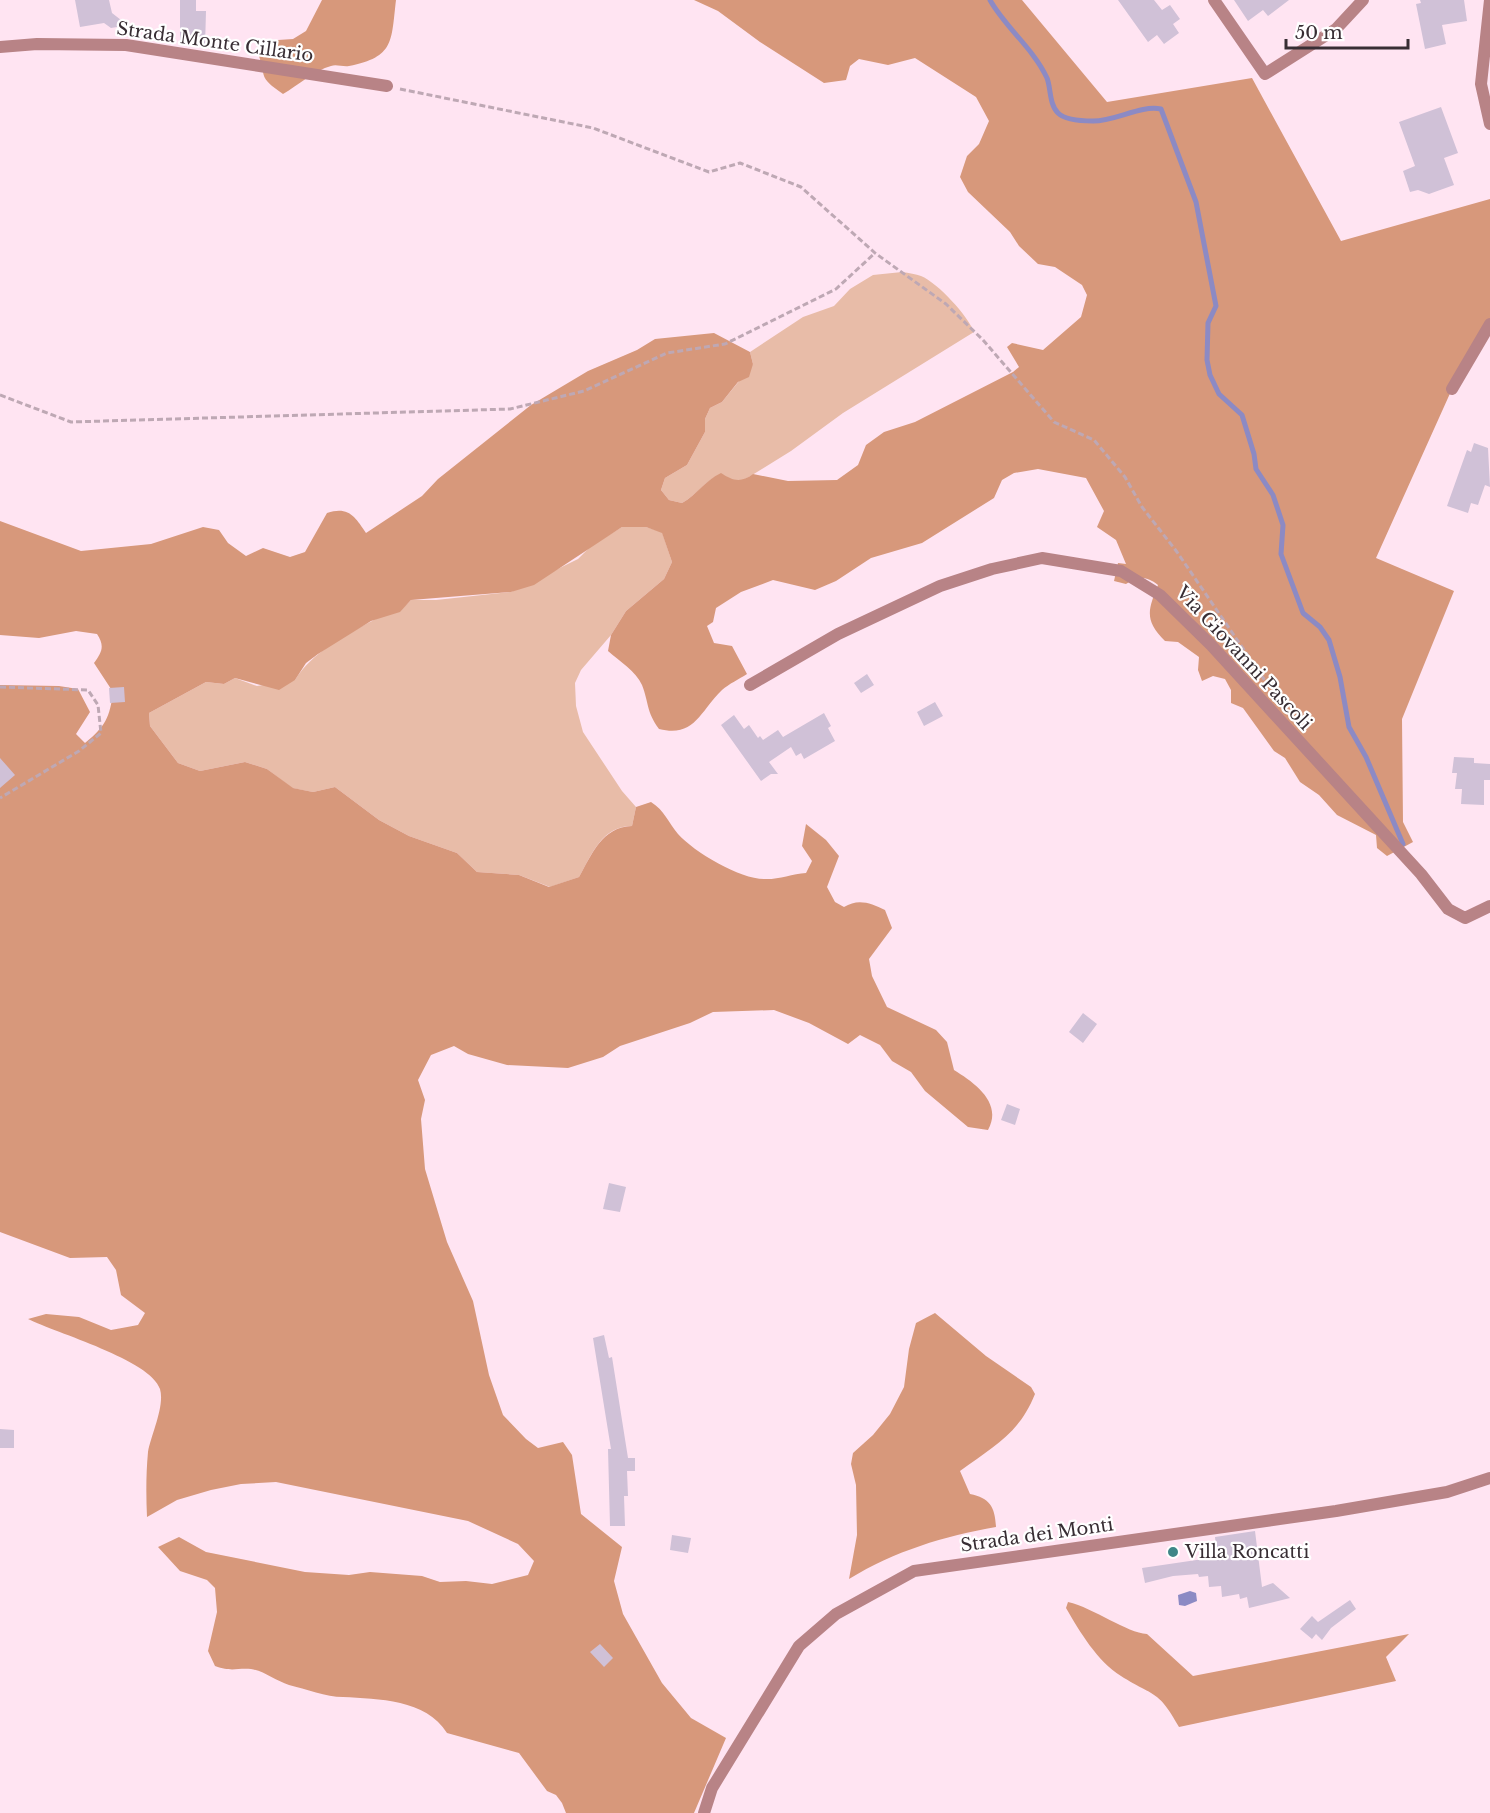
<svg xmlns="http://www.w3.org/2000/svg" width="1490" height="1813" font-family="'Libre Baskerville',serif">
<style>
.green{fill:#e8bca8}
.forest{fill:#d7987b}
.water{fill:#8c8ac4}
.lines{fill:none;stroke-linecap:round;stroke-linejoin:round}
.stream{stroke:#8c8ac4;stroke-width:5}
.building{fill:#d0c1d7}
.path{stroke:#bea8b4;stroke-width:3;stroke-dasharray:6 3;stroke-linecap:butt}
.minor{stroke:#b88386;stroke-width:12}
.poi-dot{fill:#3f8788;stroke:#fff;stroke-width:2}
.labels{text-anchor:middle;stroke-width:4.5;stroke-linejoin:round;paint-order:stroke}
.street-label{font-size:18px;fill:#382e34;stroke:#fff}
.poi-label{font-size:18px;fill:#382e34;stroke:#fff;text-anchor:start}
</style>
<rect width="100%" height="100%" fill="#ffe4f2"/>
<!-- green -->
<path class="green" d="M 902,272 C 909,273 916,274 921,276 C 938,283 968,316 974,332 L 843,413 L 791,451 L 744,480 L 732,480 L 721,474 C 704,481 697,495 682,503 L 669,500 L 661,490 L 665,478 L 687,465 L 705,432 L 705,419 L 710,408 L 722,402 L 753,364 L 750,352 L 803,317 L 834,306 L 850,289 L 873,275 Z
M 622,527 L 646,527 L 662,532 L 672,562 L 664,579 L 626,611 L 611,635 L 581,670 L 575,683 L 576,706 L 583,732 L 622,791 L 636,807 L 632,826 C 602,826 592,854 579,877 L 550,887 L 519,875 L 477,872 L 457,853 L 409,836 L 379,820 L 335,787 L 313,792 L 292,788 L 267,769 L 245,762 L 200,771 L 178,763 L 150,726 L 149,713 L 206,682 L 224,684 L 235,678 L 257,686 L 295,680 C 312,653 343,636 372,621 C 390,611 396,617 411,600 L 436,600 L 511,592 L 578,559 L 591,546 Z"/>
<!-- forest -->
<path class="forest" d="M 322,0 L 396,0 C 391,41 395,57 349,66 C 343,67 336,64 331,66 C 315,70 297,86 283,94 C 257,76 267,78 258,53 L 278,40 L 293,39 L 306,31 Z
M 694,0 L 1022,0 L 1107,102 L 1252,78 L 1341,241 L 1490,199 L 1490,324 L 1452,389 L 1376,558 L 1454,591 L 1402,719 L 1403,822 L 1413,842 L 1387,856 L 1377,848 L 1376,835 L 1337,815 L 1319,795 L 1300,782 L 1285,758 L 1274,751 L 1243,708 L 1231,703 L 1231,690 L 1225,679 L 1213,676 L 1202,681 L 1198,670 L 1199,657 L 1178,642 L 1165,641 C 1144,620 1148,610 1158,585 C 1146,576 1139,576 1126,584 L 1114,581 L 1118,563 L 1126,564 L 1116,540 L 1097,527 L 1104,511 L 1086,478 L 1038,469 L 1014,473 L 1002,480 L 994,498 L 922,543 L 871,558 L 836,581 L 815,590 L 773,580 L 741,592 L 716,608 L 713,622 L 707,626 L 714,643 L 732,646 L 747,674 C 739,679 729,684 722,690 C 700,711 695,738 659,729 C 646,711 649,703 642,685 C 636,671 619,661 608,651 L 611,635 L 626,611 L 664,579 L 672,562 L 662,533 L 646,527 L 622,527 L 534,585 L 511,592 L 411,600 L 400,612 L 371,621 L 318,654 L 306,663 L 295,680 L 279,690 L 235,678 L 224,684 L 206,682 L 149,713 L 150,726 L 178,763 L 200,771 L 245,762 L 267,769 L 293,788 L 313,792 L 335,787 L 379,820 L 409,836 L 457,853 L 477,872 L 519,875 L 549,887 L 579,877 C 592,854 602,827 632,826 L 636,807 L 651,802 C 665,811 668,822 678,834 C 694,852 740,879 764,879 C 777,880 792,874 806,873 L 812,861 L 802,846 L 806,824 L 826,840 L 839,856 L 827,887 L 835,902 L 844,907 C 858,898 871,903 885,910 L 892,928 L 869,959 L 872,976 L 887,1007 L 936,1030 L 947,1042 L 954,1070 C 975,1083 1003,1103 988,1130 L 968,1127 L 925,1091 L 911,1072 L 892,1061 L 880,1045 L 860,1035 L 848,1044 L 809,1023 L 774,1010 L 713,1012 L 690,1023 L 620,1046 L 603,1057 L 568,1068 L 507,1065 L 468,1054 L 454,1046 L 431,1055 L 418,1080 L 425,1100 L 421,1119 L 425,1169 L 447,1242 L 473,1301 L 489,1375 L 503,1415 L 526,1439 L 538,1448 L 563,1442 L 572,1455 L 581,1514 L 622,1547 L 614,1581 L 623,1614 L 662,1683 L 691,1718 L 726,1738 L 694,1813 L 566,1813 L 562,1803 L 556,1795 L 547,1791 L 519,1753 L 447,1733 C 426,1699 378,1699 343,1697 C 326,1697 306,1689 289,1685 C 276,1681 264,1671 251,1669 C 235,1668 232,1672 215,1666 L 208,1651 L 217,1612 L 215,1588 L 207,1580 L 180,1571 L 158,1547 L 179,1537 L 206,1552 L 305,1572 L 349,1575 L 370,1572 L 422,1576 L 440,1582 L 466,1581 L 492,1584 L 528,1575 L 534,1561 L 518,1544 L 468,1521 L 276,1482 L 241,1484 L 211,1490 L 177,1500 L 147,1517 C 146,1495 146,1474 148,1452 C 151,1435 165,1406 160,1389 C 151,1360 56,1333 28,1319 L 46,1314 L 79,1317 L 111,1330 L 138,1325 L 145,1313 L 121,1295 L 116,1270 L 107,1257 L 70,1258 L 0,1232 L 0,685 L 59,686 L 78,689 L 90,712 L 76,734 L 85,743 C 105,727 110,717 113,692 L 94,663 C 102,652 105,646 97,634 L 76,631 L 39,638 L 0,635 L 0,521 L 81,551 L 151,544 L 203,527 L 219,530 L 228,543 L 246,556 L 263,548 L 290,557 L 305,552 L 327,513 C 349,506 355,517 366,533 L 422,496 L 438,479 L 531,405 L 588,371 L 637,350 L 655,339 L 714,333 L 750,352 L 753,364 L 749,377 L 738,382 L 722,402 L 710,408 L 705,419 L 705,432 L 687,465 L 665,478 L 661,490 L 669,500 L 682,503 C 697,495 704,481 721,473 C 733,481 741,483 753,474 L 788,481 L 837,480 L 858,465 L 866,445 L 884,432 L 915,422 L 1013,372 L 1019,367 L 1007,347 L 1012,343 L 1043,350 L 1081,317 L 1087,295 L 1082,285 L 1055,267 L 1038,264 L 1019,246 L 1010,232 L 968,192 L 960,177 L 967,156 L 979,144 L 989,121 L 976,97 L 915,58 L 888,65 L 859,59 L 850,66 L 846,80 L 824,83 L 760,42 L 718,11 Z
M 935,1313 L 986,1356 L 1031,1387 L 1035,1394 C 1019,1434 994,1446 960,1471 L 970,1494 C 990,1498 995,1507 996,1527 C 944,1536 895,1551 849,1579 L 857,1535 L 856,1485 L 851,1464 L 853,1453 L 873,1435 L 890,1414 L 904,1387 L 909,1349 L 916,1323 Z
M 1068,1602 C 1094,1608 1127,1633 1147,1634 L 1193,1676 L 1409,1634 L 1386,1657 L 1396,1681 L 1179,1727 C 1158,1689 1154,1697 1121,1676 C 1097,1661 1080,1632 1066,1608 Z"/>
<!-- water -->
<path class="water" d="M 1190,1591 L 1196,1593 L 1197,1601 L 1185,1606 L 1179,1605 L 1178,1595 Z"/>
<g class="lines">
<!-- stream -->
<path class="stream" d="M 990,0 C 1005,27 1033,48 1047,78 C 1051,88 1049,104 1058,113 C 1065,120 1083,121 1093,121 C 1116,121 1140,105 1161,109 L 1196,202 L 1216,306 L 1208,323 L 1207,360 L 1210,375 L 1219,394 L 1242,415 L 1254,454 L 1256,469 L 1273,495 L 1283,525 L 1281,554 L 1303,613 L 1320,627 L 1329,640 L 1340,677 L 1349,727 L 1366,757 L 1403,844"/>
</g>
<!-- building -->
<path class="building" d="M 75,0 L 109,0 L 112,13 L 121,20 L 117,27 L 111,28 L 104,23 L 80,27 Z
M 180,0 L 196,0 L 196,11 L 206,11 L 205,47 L 180,44 Z
M 1118,0 L 1154,0 L 1162,10 L 1170,5 L 1180,19 L 1173,24 L 1179,33 L 1164,44 L 1157,35 L 1148,42 Z
M 1234,0 L 1289,0 L 1268,16 L 1263,10 L 1248,21 Z
M 1420,0 L 1464,0 L 1467,21 L 1442,25 L 1446,44 L 1425,49 L 1416,4 L 1421,3 Z
M 1441,107 L 1458,153 L 1444,158 L 1454,185 L 1429,194 L 1418,190 L 1410,192 L 1403,171 L 1415,166 L 1399,122 Z
M 1474,443 L 1488,448 L 1490,487 L 1485,485 L 1478,505 L 1471,503 L 1468,513 L 1447,506 L 1467,450 L 1471,452 Z
M 867,674 L 874,685 L 861,693 L 854,683 Z
M 124,687 L 125,702 L 110,703 L 109,688 Z
M 935,702 L 943,716 L 924,726 L 917,712 Z
M 824,713 L 831,726 L 828,728 L 835,741 L 804,759 L 801,753 L 796,756 L 791,747 L 769,762 L 778,774 L 771,774 L 761,781 L 721,725 L 734,715 L 744,729 L 749,725 L 758,738 L 760,736 L 763,740 L 778,730 L 783,737 Z
M 1454,757 L 1474,758 L 1474,763 L 1490,764 L 1490,780 L 1484,780 L 1484,805 L 1461,804 L 1462,789 L 1455,789 L 1457,773 L 1452,773 Z
M 0,758 L 15,775 L 0,788 Z
M 1083,1013 L 1097,1024 L 1083,1043 L 1069,1032 Z
M 1007,1104 L 1020,1109 L 1015,1125 L 1001,1120 Z
M 609,1183 L 626,1187 L 620,1212 L 603,1209 Z
M 604,1335 L 609,1358 L 612,1357 L 628,1458 L 635,1458 L 635,1471 L 627,1471 L 628,1496 L 624,1496 L 625,1526 L 610,1526 L 608,1449 L 611,1449 L 593,1338 Z
M 0,1429 L 14,1430 L 14,1448 L 0,1448 Z
M 1255,1531 L 1262,1587 L 1273,1583 L 1290,1598 L 1249,1608 L 1247,1597 L 1240,1599 L 1239,1594 L 1222,1597 L 1221,1586 L 1209,1587 L 1208,1576 L 1199,1577 L 1198,1574 L 1173,1576 L 1145,1583 L 1142,1568 L 1217,1557 L 1215,1537 Z
M 672,1535 L 691,1538 L 688,1553 L 670,1550 Z
M 1350,1600 L 1356,1609 L 1331,1628 L 1322,1640 L 1316,1634 L 1312,1639 L 1300,1629 L 1312,1616 L 1318,1622 Z
M 600,1644 L 613,1658 L 604,1667 L 590,1652 Z"/>
<g class="lines">
<!-- path -->
<path class="path" d="M 400,89 L 593,128 L 709,172 L 740,163 L 801,187 L 875,253 L 946,304 L 983,340 L 1054,422 L 1094,440 L 1125,477 L 1142,507 L 1177,552 L 1268,685
M 0,395 L 71,422 L 510,409 L 584,391 L 667,353 L 725,344 L 836,289 L 875,253
M 0,687 L 88,690 L 98,705 L 101,733 L 79,751 L 0,798"/>
<!-- minor -->
<path class="minor" d="M 1214,0 L 1265,74 L 1336,29 L 1363,0
M 1490,0 L 1481,84 L 1490,124
M 0,47 L 37,44 L 126,45 L 387,86
M 1452,389 L 1490,324
M 750,685 L 838,634 L 940,586 L 992,569 L 1042,558 L 1121,571 L 1160,595 L 1211,645 L 1421,874 L 1448,909 L 1465,918 L 1490,906
M 704,1813 L 712,1788 L 799,1646 L 836,1614 L 914,1571 L 1336,1511 L 1447,1492 L 1490,1478"/>
</g>
<!-- markers -->
<circle class="poi-dot" cx="1173" cy="1552" r="6"/>
<g class="labels">
<!-- street labels -->
<g class="street-label">
<text transform="translate(215 42) rotate(8)" y="6">Strada Monte Cillario</text>
<text transform="translate(1244 658) rotate(47)" y="6">Via Giovanni Pascoli</text>
<text transform="translate(1037 1535) rotate(-8)" y="6">Strada dei Monti</text>
</g>
<!-- poi labels -->
<g class="poi-label">
<text x="1185" y="1558">Villa Roncatti</text>
</g>
</g>
<!-- scale -->
<path d="M1286 39v9h122v-9" fill="none" stroke="#382e34" stroke-width="3"/>
<text x="1295" y="39" font-size="18" fill="#382e34" stroke="#ffffff" stroke-width="4.5" paint-order="stroke">50 m</text>
</svg>
